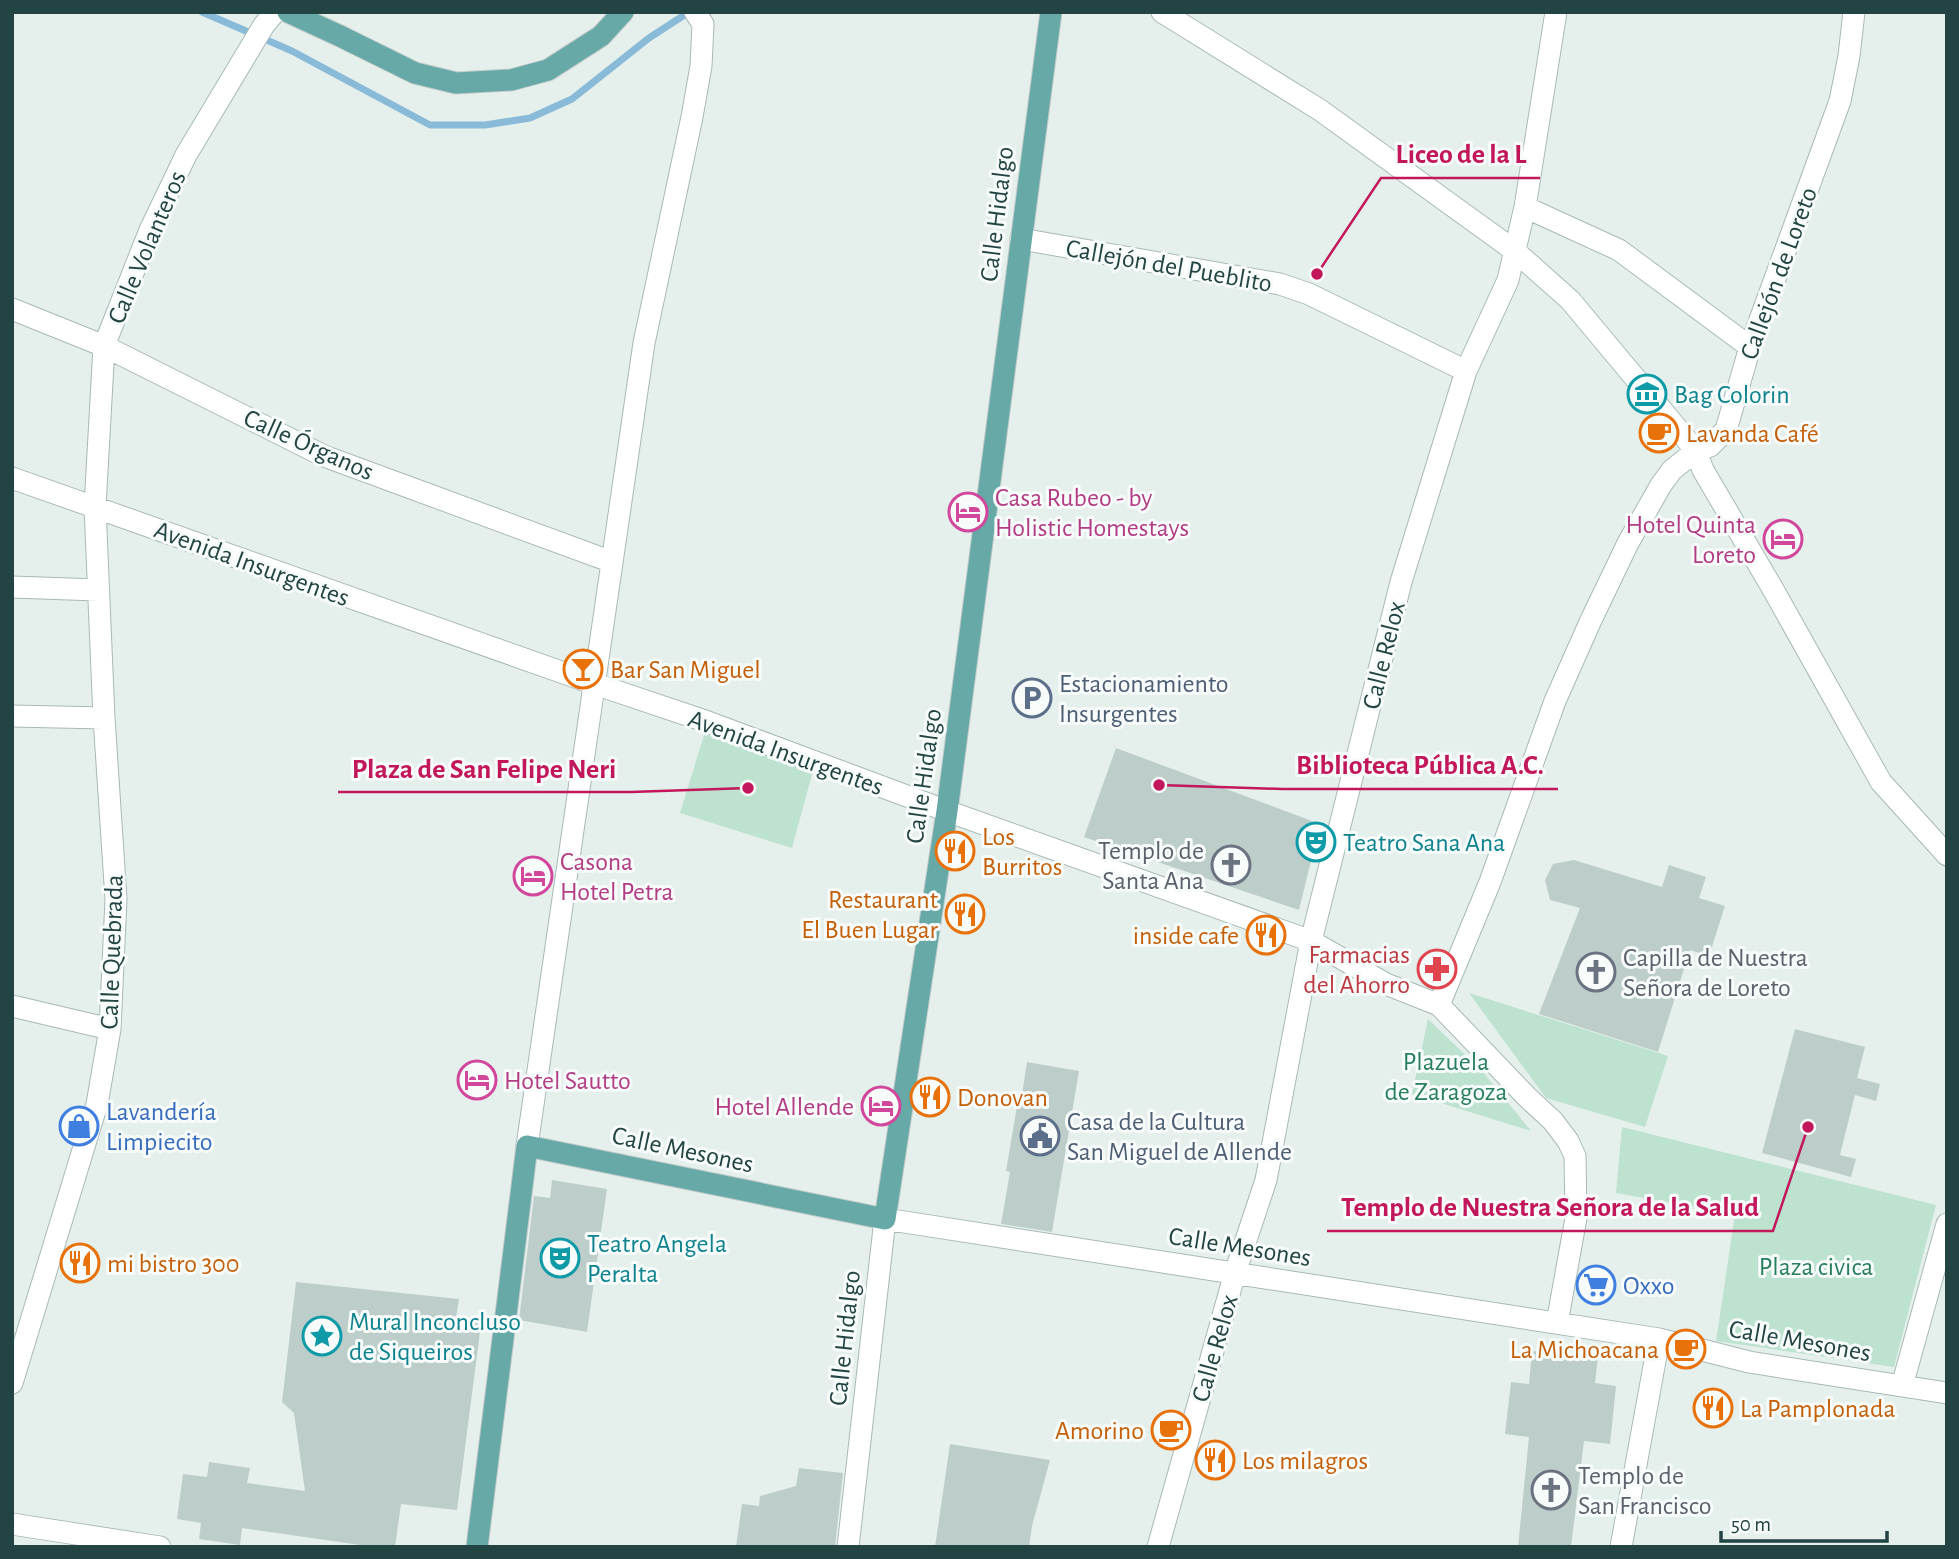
<svg xmlns="http://www.w3.org/2000/svg" width="1959" height="1559" font-family="'Alegreya Sans',sans-serif">
<style>
.green{fill:#bde2cf}
.lines{fill:none;stroke-linecap:round;stroke-linejoin:round}
.stream{stroke:#89bad8;stroke-width:7}
.building{fill:#bdceca}
.minor-casing{stroke:#a7b9b7;stroke-width:23}
.major-casing{stroke:#c1cbca;stroke-width:23}
.minor{stroke:#fff;stroke-width:21}
.major{stroke:#66a9a7;stroke-width:21}
.labels{text-anchor:middle;stroke-width:6;stroke-linejoin:round;paint-order:stroke}
.street-label{font-size:26px;fill:#224443;stroke:#f7fbfa}
.culture-label{font-size:26px;fill:#0d838f;stroke:#f7fbfa;text-anchor:start}
.food-label{font-size:26px;fill:#c56008;stroke:#f7fbfa;text-anchor:start}
.hotel-label{font-size:26px;fill:#b23c85;stroke:#f7fbfa;text-anchor:start}
.service-label{font-size:26px;fill:#4e5e75;stroke:#f7fbfa;text-anchor:start}
.worship-label{font-size:26px;fill:#5b616d;stroke:#f7fbfa;text-anchor:start}
.health-label{font-size:26px;fill:#be3a42;stroke:#f7fbfa;text-anchor:end}
.park-label{font-size:26px;fill:#287f5e;stroke:#f7fbfa}
.shop-label{font-size:26px;fill:#366cbe;stroke:#f7fbfa;text-anchor:start}
.leader{fill:none;stroke:#c2185b;stroke-width:2.5}
.callout-dot{fill:#c2185b;stroke:#f7fbfa;stroke-width:2.5}
.callout-label{font-size:28px;text-anchor:middle;font-weight:bold;fill:#c2185b;stroke:#f7fbfa;stroke-width:6;stroke-linejoin:round;paint-order:stroke}
</style>
<rect width="100%" height="100%" fill="#e5f0ed"/>
<!-- green -->
<path class="green" d="M 708,722 L 815,763 L 792,848 L 680,813 Z
M 1469,993 L 1668,1056 L 1645,1127 L 1546,1098 Z
M 1428,1019 L 1483,1072 L 1531,1131 L 1412,1094 Z
M 1622,1127 L 1936,1205 L 1894,1367 L 1716,1341 L 1735,1214 L 1616,1193 Z"/>
<g class="lines">
<!-- stream -->
<path class="stream" d="M 202,12 L 292,51 L 430,125 L 485,125 L 530,118 L 572,99 L 649,38 L 689,12"/>
</g>
<!-- building -->
<path class="building" d="M 1116,748 L 1320,824 L 1299,910 L 1084,837 Z
M 1574,860 L 1662,887 L 1669,865 L 1706,877 L 1699,898 L 1725,906 L 1709,956 L 1690,950 L 1658,1052 L 1539,1014 L 1580,908 L 1550,900 L 1545,880 L 1553,864 Z
M 1795,1029 L 1865,1047 L 1857,1078 L 1880,1084 L 1876,1101 L 1855,1095 L 1840,1155 L 1856,1159 L 1851,1177 L 1762,1153 Z
M 1027,1062 L 1079,1071 L 1052,1232 L 1001,1224 L 1010,1172 L 1006,1171 L 1018,1100 L 1021,1101 Z
M 552,1180 L 607,1189 L 587,1332 L 519,1320 L 534,1196 L 550,1198 Z
M 296,1282 L 459,1299 L 456,1318 L 481,1324 L 457,1510 L 401,1504 L 395,1547 L 374,1547 L 242,1528 L 240,1545 L 199,1539 L 201,1523 L 177,1519 L 183,1474 L 207,1477 L 209,1462 L 250,1468 L 247,1483 L 305,1491 L 294,1413 L 282,1402 Z
M 1532,1351 L 1598,1357 L 1595,1383 L 1616,1386 L 1610,1444 L 1584,1441 L 1571,1547 L 1518,1547 L 1529,1437 L 1505,1434 L 1511,1382 L 1529,1384 Z
M 950,1444 L 1050,1460 L 1032,1526 L 1029,1547 L 935,1547 Z
M 799,1468 L 843,1473 L 835,1547 L 736,1547 L 742,1504 L 759,1506 L 760,1496 L 796,1486 Z"/>
<g class="lines">
<defs>
<path id="minor" d="M 1162,12 L 1320,110 L 1515,251
M 1525,207 L 1619,250 L 1750,347
M 1021,239 L 1280,284 L 1309,294 L 1466,371
M 1517,253 L 1570,300 L 1696,451 L 1703,470 L 1774,591 L 1881,782 L 1947,855
M 12,309 L 104,346 L 324,456 L 612,562
M 12,478 L 595,684 L 708,722 L 947,811 L 1311,941 L 1386,984 L 1439,1005 L 1528,1098 L 1553,1121 L 1568,1141 L 1575,1156 L 1576,1218 L 1557,1323
M 12,587 L 98,590
M 12,716 L 104,718
M 1439,1005 L 1490,882 L 1555,701 L 1591,620 L 1628,543 L 1661,485 L 1672,470 L 1696,451 L 1710,446 L 1726,430 L 1750,347 L 1840,101 L 1849,56 L 1854,12
M 12,1006 L 110,1029
M 527,1146 L 644,343 L 692,117 L 701,66 L 703,24 L 695,12
M 12,1383 L 97,1104 L 110,1029 L 116,899 L 104,718 L 95,507 L 104,346 L 150,230 L 186,155 L 264,25 L 275,12
M 1902,1386 L 1947,1224
M 12,1524 L 160,1547
M 848,1547 L 885,1219 L 1659,1339 L 1749,1362 L 1947,1393
M 1158,1547 L 1235,1273 L 1266,1180 L 1311,941 L 1401,582 L 1466,371 L 1508,280 L 1525,207 L 1556,12
M 1621,1547 L 1659,1339"/>
<path id="major" d="M 288,12 L 340,36 L 415,73 L 456,83 L 511,80 L 548,70 L 601,36 L 623,12
M 477,1547 L 527,1146 L 885,1219 L 947,811 L 1051,12"/>
</defs>
<!-- minor casing -->
<use href="#minor" class="minor-casing"/>
<!-- major casing -->
<use href="#major" class="major-casing"/>
<!-- minor -->
<use href="#minor" class="minor"/>
<!-- major -->
<use href="#major" class="major"/>
</g>
<!-- icons -->
<defs>
<symbol id="museum-ring" viewBox="-11 -11 22 22"><circle r="9.5" fill="#f7fbfa" stroke="#0f9aa8" stroke-width="1.5"/><path d="M0-6L6-3V-2H-6V-3ZM-5-1h2V3h-2ZM-1-1h2V3h-2ZM3-1h2V3H3ZM-6 4H6V6H-6Z" fill="#0f9aa8"/></symbol>
<symbol id="cafe-ring" viewBox="-11 -11 22 22"><circle r="9.5" fill="#f7fbfa" stroke="#e8710a" stroke-width="1.5"/><path d="M-5.5-4.5H6V0H3Q3 3.5 0 3.5H-2.5Q-5.5 3.5-5.5 0ZM3-3.2v2h1.7v-2ZM-6 4.5H4V6H-6Z" fill="#e8710a"/></symbol>
<symbol id="hotel-ring" viewBox="-11 -11 22 22"><circle r="9.5" fill="#f7fbfa" stroke="#d1479c" stroke-width="1.5"/><path d="M-6-4.5h1.5V1H6V5H4.5V3h-9V5H-6ZM-4 0a1.8 1.8 0 1 1 3.6 0ZM.5 0V-2.5h3Q6-2.5 6 0Z" fill="#d1479c"/></symbol>
<symbol id="bar-ring" viewBox="-11 -11 22 22"><circle r="9.5" fill="#f7fbfa" stroke="#e8710a" stroke-width="1.5"/><path d="M-6-5H6L.8 .8V4.5H3.5V6h-7V4.5H-.8V.8Z" fill="#e8710a"/></symbol>
<symbol id="parking-ring" viewBox="-11 -11 22 22"><circle r="9.5" fill="#f7fbfa" stroke="#5c6f8a" stroke-width="1.5"/><path d="M-3.5-5.5H1a3.5 3.5 0 0 1 0 7H-1V5.5H-3.5ZM-1-3.4V-.6H.8a1.4 1.4 0 0 0 0-2.8Z" fill="#5c6f8a"/></symbol>
<symbol id="theatre-ring" viewBox="-11 -11 22 22"><circle r="9.5" fill="#f7fbfa" stroke="#0f9aa8" stroke-width="1.5"/><path d="M-5-5.5Q0-4 5-5.5V0Q5 5 0 6Q-5 5-5 0ZM-3.3-2.5H-1v1.5H-3.3ZM1-2.5H3.3v1.5H1ZM-2.8 1Q0 5.5 2.8 1Z" fill="#0f9aa8"/></symbol>
<symbol id="restaurant-ring" viewBox="-11 -11 22 22"><circle r="9.5" fill="#f7fbfa" stroke="#e8710a" stroke-width="1.5"/><path d="M-5-6h1v4h1v-4h1v4h1v-4h1v5L-1.5 .5V6h-2V.5L-5-1ZM5-6V6H3V1.5H1.5Q1.5-4 5-6Z" fill="#e8710a"/></symbol>
<symbol id="church-ring" viewBox="-11 -11 22 22"><circle r="9.5" fill="#f7fbfa" stroke="#6b7280" stroke-width="1.5"/><path d="M-1.2-6h2.4v3.5h3.3v2.4h-3.3V6h-2.4V-.1h-3.3v-2.4h3.3Z" fill="#6b7280"/></symbol>
<symbol id="pharmacy-ring" viewBox="-11 -11 22 22"><circle r="9.5" fill="#f7fbfa" stroke="#e0444e" stroke-width="1.5"/><path d="M-2-6h4v4h4v4h-4v4h-4v-4h-4v-4h4Z" fill="#e0444e"/></symbol>
<symbol id="shop-ring" viewBox="-11 -11 22 22"><circle r="9.5" fill="#f7fbfa" stroke="#3f7fe0" stroke-width="1.5"/><path d="M-5-2.5h2.3a2.7 3.5 0 0 1 5.4 0H5L5.5 6h-11ZM-1.5-2.5h3a1.5 2.3 0 0 0-3 0Z" fill="#3f7fe0"/></symbol>
<symbol id="civic-ring" viewBox="-11 -11 22 22"><circle r="9.5" fill="#f7fbfa" stroke="#5c6f8a" stroke-width="1.5"/><path d="M-.6-6.5H3V-4.5H.6V-3L4-1V1h2V6H-6V1h2V-1L-.6-3ZM-1.2 2.5V6h2.4V2.5Z" fill="#5c6f8a"/></symbol>
<symbol id="supermarket-ring" viewBox="-11 -11 22 22"><circle r="9.5" fill="#f7fbfa" stroke="#3f7fe0" stroke-width="1.5"/><path d="M-6-5.5h2.5l.6 2H6L4.5 2H-2.5L-4.4-4H-6ZM-1.5 3.2a1.3 1.3 0 1 0 .1 0ZM3 3.2a1.3 1.3 0 1 0 .1 0Z" fill="#3f7fe0"/></symbol>
<symbol id="sight-ring" viewBox="-11 -11 22 22"><circle r="9.5" fill="#f7fbfa" stroke="#0f9aa8" stroke-width="1.5"/><path d="M0-6L1.8-2.2L6-1.7L2.9 1.2L3.7 5.4L0 3.3L-3.7 5.4L-2.9 1.2L-6-1.7L-1.8-2.2Z" fill="#0f9aa8"/></symbol>
</defs>
<g fill-rule="evenodd">
<use href="#museum-ring" x="1625" y="372" width="44" height="44"/>
<use href="#cafe-ring" x="1637" y="411" width="44" height="44"/>
<use href="#hotel-ring" x="946" y="490" width="44" height="44"/>
<use href="#hotel-ring" x="1761" y="517" width="44" height="44"/>
<use href="#bar-ring" x="561" y="647" width="44" height="44"/>
<use href="#parking-ring" x="1010" y="676" width="44" height="44"/>
<use href="#theatre-ring" x="1294" y="820" width="44" height="44"/>
<use href="#restaurant-ring" x="933" y="829" width="44" height="44"/>
<use href="#church-ring" x="1209" y="843" width="44" height="44"/>
<use href="#hotel-ring" x="511" y="854" width="44" height="44"/>
<use href="#restaurant-ring" x="943" y="892" width="44" height="44"/>
<use href="#restaurant-ring" x="1244" y="913" width="44" height="44"/>
<use href="#pharmacy-ring" x="1415" y="947" width="44" height="44"/>
<use href="#church-ring" x="1574" y="950" width="44" height="44"/>
<use href="#hotel-ring" x="455" y="1058" width="44" height="44"/>
<use href="#restaurant-ring" x="908" y="1075" width="44" height="44"/>
<use href="#hotel-ring" x="859" y="1084" width="44" height="44"/>
<use href="#shop-ring" x="57" y="1104" width="44" height="44"/>
<use href="#civic-ring" x="1018" y="1114" width="44" height="44"/>
<use href="#theatre-ring" x="538" y="1236" width="44" height="44"/>
<use href="#restaurant-ring" x="58" y="1241" width="44" height="44"/>
<use href="#supermarket-ring" x="1574" y="1263" width="44" height="44"/>
<use href="#sight-ring" x="300" y="1314" width="44" height="44"/>
<use href="#cafe-ring" x="1664" y="1327" width="44" height="44"/>
<use href="#restaurant-ring" x="1691" y="1386" width="44" height="44"/>
<use href="#cafe-ring" x="1149" y="1408" width="44" height="44"/>
<use href="#restaurant-ring" x="1193" y="1438" width="44" height="44"/>
<use href="#church-ring" x="1529" y="1468" width="44" height="44"/>
</g>
<g class="labels">
<!-- street labels -->
<g class="street-label">
<text transform="translate(996 214) rotate(-83)" y="9">Calle Hidalgo</text>
<text transform="translate(146 247) rotate(-67)" y="9">Calle Volanteros</text>
<text transform="translate(1169 265) rotate(10)" y="9">Callejón del Pueblito</text>
<text transform="translate(1778 273) rotate(-70)" y="9">Callejón de Loreto</text>
<text transform="translate(309 444) rotate(24)" y="9">Calle Órganos</text>
<text transform="translate(252 563) rotate(20)" y="9">Avenida Insurgentes</text>
<text transform="translate(1383 655) rotate(-76)" y="9">Calle Relox</text>
<text transform="translate(786 752) rotate(20)" y="9">Avenida Insurgentes</text>
<text transform="translate(923 776) rotate(-82)" y="9">Calle Hidalgo</text>
<text transform="translate(111 952) rotate(-88)" y="9">Calle Quebrada</text>
<text transform="translate(683 1149) rotate(12)" y="9">Calle Mesones</text>
<text transform="translate(1240 1246) rotate(9)" y="9">Calle Mesones</text>
<text transform="translate(844 1338) rotate(-84)" y="9">Calle Hidalgo</text>
<text transform="translate(1800 1340) rotate(10)" y="9">Calle Mesones</text>
<text transform="translate(1214 1348) rotate(-74)" y="9">Calle Relox</text>
</g>
<!-- culture labels -->
<g class="culture-label">
<text x="1674" y="403">Bag Colorin</text>
<text x="1343" y="851">Teatro Sana Ana</text>
<text x="587" y="1252">Teatro Angela<tspan x="587" dy="30">Peralta</tspan></text>
<text x="349" y="1330">Mural Inconcluso<tspan x="349" dy="30">de Siqueiros</tspan></text>
</g>
<!-- food labels -->
<g class="food-label">
<text x="1686" y="442">Lavanda Café</text>
<text x="610" y="678">Bar San Miguel</text>
<text x="982" y="845">Los<tspan x="982" dy="30">Burritos</tspan></text>
<text x="938" y="908" text-anchor="end">Restaurant<tspan x="938" dy="30">El Buen Lugar</tspan></text>
<text x="1239" y="944" text-anchor="end">inside cafe</text>
<text x="957" y="1106">Donovan</text>
<text x="107" y="1272">mi bistro 300</text>
<text x="1659" y="1358" text-anchor="end">La Michoacana</text>
<text x="1740" y="1417">La Pamplonada</text>
<text x="1144" y="1439" text-anchor="end">Amorino</text>
<text x="1242" y="1469">Los milagros</text>
</g>
<!-- hotel labels -->
<g class="hotel-label">
<text x="995" y="506">Casa Rubeo - by<tspan x="995" dy="30">Holistic Homestays</tspan></text>
<text x="1756" y="533" text-anchor="end">Hotel Quinta<tspan x="1756" dy="30">Loreto</tspan></text>
<text x="560" y="870">Casona<tspan x="560" dy="30">Hotel Petra</tspan></text>
<text x="504" y="1089">Hotel Sautto</text>
<text x="854" y="1115" text-anchor="end">Hotel Allende</text>
</g>
<!-- service labels -->
<g class="service-label">
<text x="1059" y="692">Estacionamiento<tspan x="1059" dy="30">Insurgentes</tspan></text>
<text x="1067" y="1130">Casa de la Cultura<tspan x="1067" dy="30">San Miguel de Allende</tspan></text>
</g>
<!-- worship labels -->
<g class="worship-label">
<text x="1204" y="859" text-anchor="end">Templo de<tspan x="1204" dy="30">Santa Ana</tspan></text>
<text x="1623" y="966">Capilla de Nuestra<tspan x="1623" dy="30">Señora de Loreto</tspan></text>
<text x="1578" y="1484">Templo de<tspan x="1578" dy="30">San Francisco</tspan></text>
</g>
<!-- health labels -->
<g class="health-label">
<text x="1410" y="963">Farmacias<tspan x="1410" dy="30">del Ahorro</tspan></text>
</g>
<!-- park labels -->
<g class="park-label">
<text x="1446" y="1070">Plazuela<tspan x="1446" dy="30">de Zaragoza</tspan></text>
<text x="1816" y="1275">Plaza civica</text>
</g>
<!-- shop labels -->
<g class="shop-label">
<text x="106" y="1120">Lavandería<tspan x="106" dy="30">Limpiecito</tspan></text>
<text x="1623" y="1294">Oxxo</text>
</g>
</g>
<!-- callouts -->
<path class="leader" d="M1317 274L1381 178H1540M1159 785L1282 789H1558M748 788L631 792H338M1808 1127L1773 1231H1327"/>
<g class="callout-dot">
<circle cx="1317" cy="274" r="7"/>
<circle cx="1159" cy="785" r="7"/>
<circle cx="748" cy="788" r="7"/>
<circle cx="1808" cy="1127" r="7"/>
</g>
<g class="callout-label">
<text x="1461" y="163">Liceo de la L</text>
<text x="1420" y="774">Biblioteca Pública A.C.</text>
<text x="484" y="778">Plaza de San Felipe Neri</text>
<text x="1550" y="1216">Templo de Nuestra Señora de la Salud</text>
</g>
<!-- border -->
<rect width="1959" height="1559" fill="none" stroke="#224443" stroke-width="28"/>
<!-- scale -->
<path d="M1721 1531v10h166v-10" fill="none" stroke="#224443" stroke-width="3.5"/>
<text x="1731" y="1531" font-size="21" fill="#224443" stroke="#f7fbfa" stroke-width="5" paint-order="stroke">50 m</text>
</svg>
